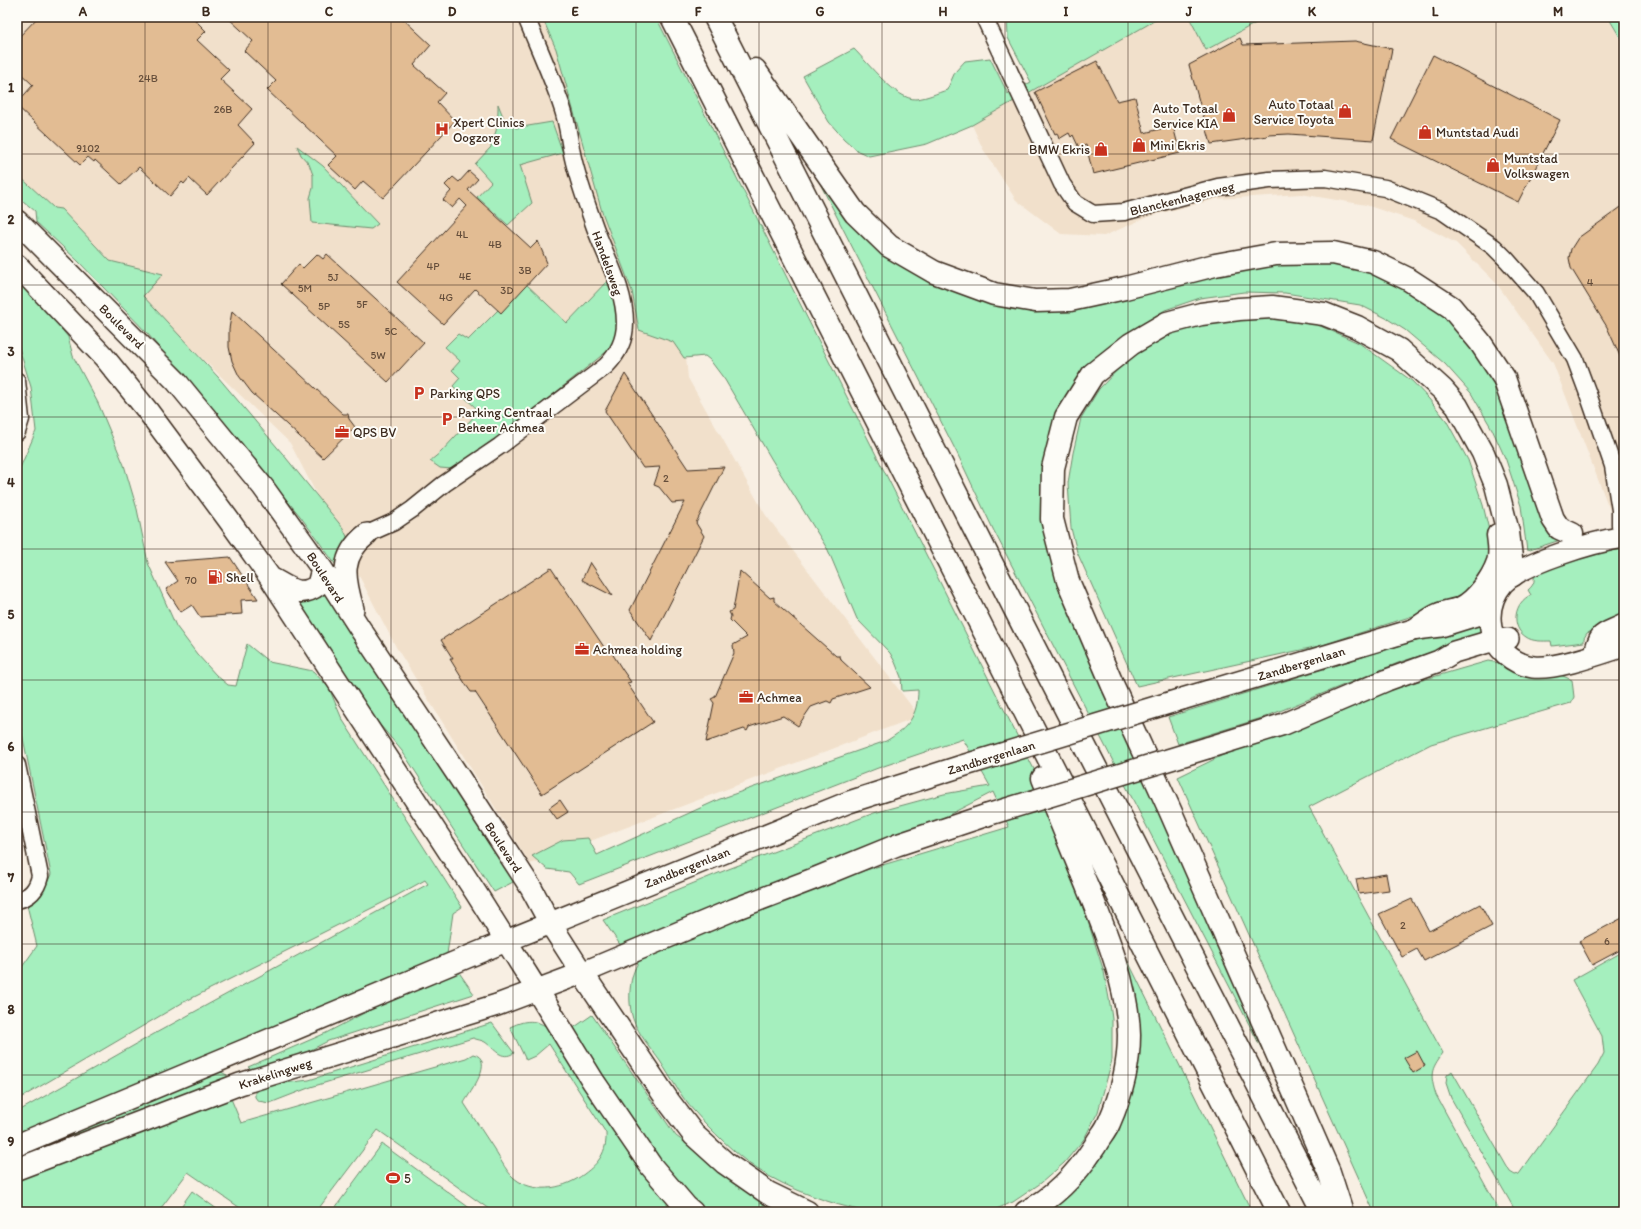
<svg xmlns="http://www.w3.org/2000/svg" width="1641" height="1229" font-family="Itim,sans-serif">
<style>
.built{fill:#f1e0cb}
.green{fill:#a5efbe;stroke:#708c6e}
.building{fill:#e2bc93;stroke:#3b2a1e}
.lines{fill:none;stroke-linecap:round;stroke-linejoin:round}
.minor-casing{stroke:#3b2a1e;stroke-width:19}
.major-casing{stroke:#3b2a1e;stroke-width:24}
.highway-casing{stroke:#3b2a1e;stroke-width:25}
.minor{stroke:#fdfcf7;stroke-width:16}
.major{stroke:#fdfcf7;stroke-width:21}
.highway{stroke:#fdfcf7;stroke-width:22}
.major-bridge-casing{stroke:#3b2a1e;stroke-width:24;stroke-linecap:butt}
.major-bridge{stroke:#fdfcf7;stroke-width:21}
.grid{fill:none;stroke:#3b2a1e;stroke-width:1;stroke-opacity:0.55}
.labels{text-anchor:middle;stroke-width:4;stroke-linejoin:round;paint-order:stroke}
.number-label{font-size:11px;fill:#654e3b}
.poi-label{font-size:13px;fill:#3b2a1e;stroke:#fdfcf7;text-anchor:start}
.street-label{font-size:13px;fill:#3b2a1e;stroke:#fdfcf7}
.neatline{fill:none;stroke:#3b2a1e;stroke-width:1.5}
.grid-label{font-size:13px;text-anchor:middle;font-weight:bold;fill:#3b2a1e}
</style>
<rect width="100%" height="100%" fill="#f8efe3"/>
<filter id="ink" filterUnits="userSpaceOnUse"><feTurbulence type="fractalNoise" baseFrequency=".025" numOctaves="2"/><feDisplacementMap in="SourceGraphic" scale="8" xChannelSelector="R" yChannelSelector="G"/><feConvolveMatrix kernelMatrix="1 2 1 2 8 2 1 2 1" color-interpolation-filters="sRGB"/></filter>
<g filter="url(#ink)">
<!-- built -->
<path class="built" d="M 17,17 L 549,17 L 683,325 L 688,378 L 765,514 L 919,716 L 530,864 L 396,647 L 290,443 L 17,180 Z
M 1161,17 L 1189,17 L 1206,50 L 1267,17 L 1607,17 L 1624,46 L 1624,513 L 1611,513 L 1553,363 L 1497,284 L 1456,243 L 1414,221 L 1366,205 L 1301,194 L 1217,199 L 1150,216 L 1104,236 L 1061,234 L 1016,200 L 983,149 L 972,125 Z"/>
<!-- green -->
<path class="green" d="M 542,17 L 656,17 L 1056,813 L 1071,868 L 1104,972 L 1110,1004 L 1112,1019 L 1112,1060 L 1098,1112 L 1084,1139 L 1064,1163 L 1041,1183 L 1013,1202 L 989,1212 L 867,1212 C 830,1204 788,1189 757,1169 C 737,1156 710,1129 694,1111 C 681,1097 671,1078 660,1061 C 652,1050 642,1038 636,1026 C 626,1007 628,973 642,957 L 808,890 L 866,870 L 1009,827 L 993,792 L 939,820 L 817,868 L 730,899 L 621,946 L 603,920 L 726,870 L 874,813 L 944,794 L 990,786 L 963,739 L 878,768 L 579,884 L 569,872 L 547,869 L 532,856 L 563,840 L 588,838 L 597,855 L 720,799 L 886,741 C 908,728 918,716 918,690 L 902,691 L 901,677 L 895,662 L 890,653 L 857,619 L 828,550 L 772,460 L 725,380 L 710,360 L 705,356 L 684,358 L 673,342 L 639,330 L 632,291 L 602,212 L 556,49 Z
M 1007,17 L 1161,17 L 972,125 L 927,144 L 869,156 L 858,151 L 844,139 L 829,122 L 803,76 L 854,49 C 868,63 896,100 916,99 C 927,98 937,93 947,90 L 955,72 L 965,61 L 990,58 L 1008,94 L 1031,82 L 1008,38 Z
M 1189,17 L 1267,17 L 1206,50 Z
M 1608,17 L 1624,17 L 1624,44 Z
M 498,104 L 504,119 L 516,128 L 552,122 L 563,153 L 520,165 L 532,203 L 508,225 L 477,197 L 491,182 L 475,164 L 491,147 C 491,140 492,140 495,134 C 498,127 498,112 498,104 Z
M 297,146 L 323,166 L 378,224 L 371,229 L 312,223 L 310,198 L 313,188 L 313,175 L 309,164 L 301,155 Z
M 804,152 L 881,242 L 1026,298 L 1254,254 L 1340,261 L 1407,286 L 1441,311 L 1487,368 L 1507,407 L 1560,540 L 1527,551 L 1521,506 L 1506,460 L 1492,429 L 1471,393 L 1445,364 L 1405,330 L 1386,318 L 1360,305 L 1285,293 L 1244,292 L 1200,298 L 1165,310 L 1131,331 L 1095,362 L 1047,491 L 1115,691 L 1353,1212 L 1346,1212 L 993,529 L 957,453 Z
M 17,174 L 54,208 L 61,209 L 110,261 L 163,274 L 143,296 L 218,377 L 282,453 L 343,528 L 350,543 L 341,572 L 300,516 L 147,333 L 78,261 L 36,222 L 35,211 L 17,196 Z
M 608,280 L 615,297 L 621,340 L 520,421 L 452,469 L 440,468 L 430,461 L 441,452 L 479,411 L 453,386 L 460,378 L 452,370 L 460,361 L 445,347 L 458,334 L 468,340 L 525,283 L 567,323 Z
M 17,282 L 46,310 L 68,337 L 73,356 L 98,403 L 124,465 L 137,509 L 148,563 L 176,626 L 197,654 L 216,675 L 228,685 L 236,686 L 247,644 L 269,662 L 313,671 L 329,688 L 342,719 L 462,907 L 453,913 L 447,954 L 215,1055 L 221,1072 L 227,1075 L 228,1082 L 225,1084 L 241,1123 L 466,1058 L 473,1054 C 496,1059 470,1092 464,1103 C 474,1118 484,1134 494,1149 C 501,1160 507,1174 518,1181 C 538,1194 566,1188 584,1174 C 599,1163 607,1152 606,1133 L 549,1044 L 535,1056 L 526,1060 L 510,1027 C 529,1018 537,1020 554,1031 L 646,1173 L 664,1199 L 678,1212 L 493,1212 L 378,1130 L 316,1212 L 246,1212 L 188,1172 L 158,1212 L 17,1212 L 17,1112 L 154,1034 L 428,884 L 425,880 L 396,896 L 182,1003 L 17,1100 L 17,974 L 37,946 L 26,901 C 41,894 45,889 51,874 L 17,709 L 17,475 L 36,431 L 31,387 L 17,341 Z
M 1212,316 L 1302,318 L 1359,343 L 1412,381 L 1429,399 L 1446,420 L 1468,460 L 1483,505 L 1493,547 L 1488,564 L 1479,573 L 1464,595 L 1453,603 L 1319,646 L 1137,686 L 1077,552 L 1071,528 L 1068,483 L 1073,453 L 1081,418 L 1099,389 L 1124,363 L 1156,339 Z
M 1624,543 L 1624,620 L 1587,633 L 1584,638 L 1584,642 L 1552,646 L 1551,641 C 1543,641 1533,642 1526,637 C 1510,627 1514,602 1531,595 L 1528,590 C 1535,584 1535,580 1533,571 Z
M 322,587 L 515,881 L 494,892 L 402,751 L 365,707 L 297,603 Z
M 1479,621 L 1483,637 L 1403,661 L 1265,717 L 1178,744 L 1168,717 Z
M 1488,661 L 1556,673 L 1572,680 L 1574,697 L 1571,703 L 1431,744 L 1309,807 L 1443,1053 C 1430,1070 1430,1075 1436,1095 L 1500,1212 L 1374,1212 L 1178,777 L 1221,756 L 1312,722 L 1388,690 Z
M 1624,951 L 1624,1212 L 1516,1212 L 1451,1098 L 1446,1083 L 1447,1075 L 1452,1071 L 1510,1172 L 1515,1175 L 1519,1174 L 1598,1065 L 1604,1053 L 1602,1036 L 1572,980 Z
M 1126,957 L 1252,1212 L 1040,1212 L 1054,1205 L 1082,1181 L 1100,1160 L 1115,1135 L 1133,1003 Z
M 458,971 L 474,994 L 328,1041 L 278,1067 L 257,1074 L 248,1067 L 326,1033 L 385,1002 Z
M 592,1015 L 676,1136 L 721,1169 L 799,1212 L 707,1212 L 660,1163 L 569,1031 Z
M 492,1023 L 514,1053 C 501,1061 495,1049 485,1042 C 482,1040 477,1040 473,1038 L 311,1087 L 270,1103 L 258,1101 L 255,1097 L 255,1089 L 258,1086 L 309,1080 Z
M 382,1144 L 475,1212 L 332,1212 Z
M 192,1191 L 221,1212 L 177,1212 Z"/>
<!-- building -->
<path class="building" d="M 38,17 L 192,17 L 206,31 L 197,40 L 229,70 L 220,79 L 252,109 L 238,125 L 255,143 L 207,195 L 189,178 L 184,184 L 182,182 L 170,196 L 139,167 L 121,184 L 95,160 L 94,162 L 88,157 L 80,165 L 17,106 L 17,103 L 33,85 L 17,70 L 17,39 Z
M 227,17 L 401,17 L 431,45 L 414,65 L 445,93 L 437,102 L 455,121 L 383,198 L 363,181 L 355,190 L 328,165 L 337,156 L 267,90 L 276,81 L 244,51 L 253,41 Z
M 1240,38 L 1243,45 L 1355,41 L 1392,49 L 1373,140 L 1289,134 L 1268,135 L 1268,136 L 1211,144 L 1189,65 Z
M 1433,55 L 1560,120 L 1518,202 L 1391,139 Z
M 1097,61 L 1117,101 L 1135,97 L 1144,133 L 1173,126 L 1180,153 L 1093,174 L 1086,145 L 1079,148 L 1073,135 L 1071,137 L 1069,133 L 1059,139 L 1057,133 L 1055,134 L 1035,92 Z
M 469,171 L 478,179 L 468,190 L 531,248 L 538,241 L 547,263 L 501,313 L 475,289 L 443,324 L 397,282 L 467,206 L 460,199 L 452,208 L 443,200 L 451,191 L 445,185 L 453,177 L 459,182 Z
M 1624,205 L 1624,365 L 1607,327 L 1571,268 L 1569,258 L 1571,249 L 1578,238 Z
M 317,254 L 323,259 L 327,254 L 424,343 L 388,382 L 281,284 L 299,264 L 303,268 Z
M 232,311 L 343,414 L 348,414 L 349,419 L 355,427 L 323,458 L 252,393 L 239,376 L 232,361 L 229,347 L 229,329 Z
M 625,374 L 688,469 L 724,467 L 696,523 L 704,536 L 651,641 L 630,610 L 685,502 L 672,503 L 659,487 L 654,485 L 660,467 L 643,468 L 605,411 Z
M 230,557 L 258,599 L 241,600 L 242,614 L 200,617 L 192,605 L 181,612 L 166,589 L 178,581 L 165,562 Z
M 590,562 L 613,596 L 582,580 Z
M 551,568 L 606,650 L 610,650 L 622,669 L 631,682 L 627,683 L 653,722 L 542,794 L 475,692 L 471,692 L 466,685 L 450,659 L 453,659 L 441,640 Z
M 740,571 L 770,598 L 774,597 L 774,601 L 836,656 L 840,656 L 841,660 L 870,687 L 833,699 L 831,703 L 827,701 L 811,707 L 798,726 L 783,716 L 749,727 L 747,731 L 744,729 L 706,742 L 714,703 L 711,699 L 715,697 L 734,653 L 733,645 L 747,637 L 730,620 L 731,616 L 729,612 L 733,610 Z
M 560,800 L 568,812 L 557,819 L 549,808 Z
M 1386,874 L 1389,890 L 1359,894 L 1356,879 Z
M 1412,899 L 1429,931 L 1480,904 L 1492,926 L 1424,961 L 1417,949 L 1402,957 L 1379,914 Z
M 1624,917 L 1624,948 L 1592,965 L 1579,941 Z
M 1417,1051 L 1425,1066 L 1413,1073 L 1404,1058 Z"/>
<g class="lines">
<defs>
<path id="minor" d="M 984,17 L 1062,184 L 1075,203 L 1093,214 L 1124,212 L 1218,187 L 1269,180 L 1325,178 L 1385,188 L 1442,211 L 1494,247 L 1507,260 L 1536,293 L 1575,359 L 1587,391 L 1613,466 L 1620,510 L 1620,526
M 17,381 L 21,419 L 17,432
M 367,534 L 394,522 L 413,509 L 444,484 L 500,446 L 606,366 C 618,354 625,340 625,323 C 625,287 604,255 593,222 C 586,201 578,180 573,158 C 569,141 568,124 562,107 C 552,77 538,47 526,17
M 17,765 L 40,876 C 37,889 31,897 17,900"/>
<path id="major" d="M 17,221 L 176,381 L 263,487 L 322,569 L 359,627 L 459,777 L 531,888 L 550,923 L 582,973
M 17,265 L 104,357 L 147,410 L 228,519 L 269,576 L 476,893 L 537,990
M 1624,537 C 1594,542 1524,562 1503,583 C 1492,596 1488,612 1491,628 C 1495,648 1512,664 1533,667 C 1555,670 1602,653 1624,646
M 271,578 C 288,587 300,599 318,585 L 322,569
M 353,609 C 344,578 339,556 367,534
M 1595,655 C 1599,631 1604,635 1624,625
M 1182,699 L 1416,629 L 1441,626 L 1489,611
M 1207,748 L 1284,724 L 1387,680 L 1439,661 L 1454,652 L 1488,642 L 1508,639
M 17,1145 L 506,941 L 849,802 L 962,766
M 17,1169 L 240,1084 L 497,1005 L 582,973 L 735,909 L 816,878 L 897,845 L 987,815"/>
<path id="highway" d="M 672,17 L 1279,1212
M 715,17 L 1033,645 L 1323,1212
M 755,70 L 855,213 L 889,246 L 934,272 L 994,294 L 1035,301 L 1070,300 L 1125,288 L 1215,265 L 1276,254 L 1333,253 L 1373,262 L 1408,279 L 1451,307 L 1480,342 L 1504,378 L 1553,519 L 1559,528 L 1572,534
M 1416,629 C 1424,624 1432,617 1440,614 C 1446,611 1454,611 1461,608 C 1477,600 1492,579 1498,562 C 1501,553 1499,544 1498,535
M 582,973 L 669,1102 L 694,1135 L 725,1163 L 768,1193 L 807,1212
M 537,990 L 593,1081 L 651,1166 L 686,1207 L 692,1212
M 1026,1212 C 1054,1198 1078,1172 1095,1146 C 1099,1138 1106,1131 1109,1123 C 1121,1096 1129,1064 1129,1035 C 1128,984 1104,928 1085,881 C 1071,847 1057,812 1043,778
M 1342,1212 L 1329,1172 L 1169,808 L 1113,686 L 1068,581 L 1052,519 L 1053,468 L 1066,417 L 1093,374 L 1131,344 L 1167,323 L 1201,314 L 1239,309 L 1272,307 L 1324,314 L 1357,327 L 1399,350 L 1443,390 L 1457,406 L 1483,453 L 1496,485 L 1508,532 L 1513,575"/>
</defs>
<!-- minor casing -->
<use href="#minor" class="minor-casing"/>
<!-- major casing -->
<use href="#major" class="major-casing"/>
<!-- highway casing -->
<use href="#highway" class="highway-casing"/>
<!-- minor -->
<use href="#minor" class="minor"/>
<!-- major -->
<use href="#major" class="major"/>
<!-- highway -->
<use href="#highway" class="highway"/>
<defs>
<path id="major-bridge" d="M 962,766 L 1182,699
M 987,815 L 1207,748"/>
</defs>
<!-- major-bridge casing -->
<use href="#major-bridge" class="major-bridge-casing"/>
<!-- major-bridge -->
<use href="#major-bridge" class="major-bridge"/>
</g>
</g>
<!-- grid -->
<path class="grid" d="M 145,17 L 145,1212M 268,17 L 268,1212M 391,17 L 391,1212M 513,17 L 513,1212M 636,17 L 636,1212M 759,17 L 759,1212M 882,17 L 882,1212M 1005,17 L 1005,1212M 1128,17 L 1128,1212M 1250,17 L 1250,1212M 1373,17 L 1373,1212M 1496,17 L 1496,1212M 17,154 L 1624,154M 17,285 L 1624,285M 17,417 L 1624,417M 17,549 L 1624,549M 17,680 L 1624,680M 17,812 L 1624,812M 17,944 L 1624,944M 17,1075 L 1624,1075"/>
<!-- icons -->
<defs>
<symbol id="shop-bare" viewBox="-9 -9 18 18"><path d="M-5-2.5h2.3a2.7 3.5 0 0 1 5.4 0H5L5.5 6h-11ZM-1.5-2.5h3a1.5 2.3 0 0 0-3 0Z" fill="#c8321e" stroke="#fdfcf7" stroke-width="2.5" paint-order="stroke"/></symbol>
<symbol id="hospital-bare" viewBox="-9 -9 18 18"><path d="M-5-5h3v3.5h4V-5h3V5h-3V1.5h-4V5h-3Z" fill="#c8321e" stroke="#fdfcf7" stroke-width="2.5" paint-order="stroke"/></symbol>
<symbol id="parking-bare" viewBox="-9 -9 18 18"><path d="M-3.5-5.5H1a3.5 3.5 0 0 1 0 7H-1V5.5H-3.5ZM-1-3.4V-.6H.8a1.4 1.4 0 0 0 0-2.8Z" fill="#c8321e" stroke="#fdfcf7" stroke-width="2.5" paint-order="stroke"/></symbol>
<symbol id="office-bare" viewBox="-9 -9 18 18"><path d="M-6-3h4V-5.5h4V-3h4V5H-6ZM-1-4.5V-3h2v-1.5ZM-6 0V1H6V0Z" fill="#c8321e" stroke="#fdfcf7" stroke-width="2.5" paint-order="stroke"/></symbol>
<symbol id="fuel-bare" viewBox="-9 -9 18 18"><path d="M-5.5-6h7V0h2V4h1.3V-2.5L3-4.5l.8-.8L6-3V5H2.5V1h-1V6h-7ZM-4.2-4.7v3.2H.2V-4.7Z" fill="#c8321e" stroke="#fdfcf7" stroke-width="2.5" paint-order="stroke"/></symbol>
<symbol id="stadium-bare" viewBox="-9 -9 18 18"><path d="M0-5a6.5 5 0 1 0 0 10a6.5 5 0 1 0 0-10ZM-3.5-1.8h7v3.6h-7Z" fill="#c8321e" stroke="#fdfcf7" stroke-width="2.5" paint-order="stroke"/></symbol>
</defs>
<g fill-rule="evenodd">
<use href="#shop-bare" x="1335" y="101" width="20" height="20"/>
<use href="#shop-bare" x="1219" y="105" width="20" height="20"/>
<use href="#hospital-bare" x="432" y="119" width="20" height="20"/>
<use href="#shop-bare" x="1415" y="122" width="20" height="20"/>
<use href="#shop-bare" x="1129" y="135" width="20" height="20"/>
<use href="#shop-bare" x="1091" y="139" width="20" height="20"/>
<use href="#shop-bare" x="1483" y="155" width="20" height="20"/>
<use href="#parking-bare" x="409" y="383" width="20" height="20"/>
<use href="#parking-bare" x="437" y="409" width="20" height="20"/>
<use href="#office-bare" x="332" y="422" width="20" height="20"/>
<use href="#fuel-bare" x="205" y="567" width="20" height="20"/>
<use href="#office-bare" x="572" y="639" width="20" height="20"/>
<use href="#office-bare" x="736" y="687" width="20" height="20"/>
<use href="#stadium-bare" x="383" y="1168" width="20" height="20"/>
</g>
<g class="labels">
<!-- number labels -->
<g class="number-label">
<text x="148" y="82">24B</text>
<text x="223" y="113">26B</text>
<text x="88" y="152">9102</text>
<text x="462" y="238">4L</text>
<text x="495" y="248">4B</text>
<text x="433" y="270">4P</text>
<text x="525" y="274">3B</text>
<text x="465" y="280">4E</text>
<text x="333" y="281">5J</text>
<text x="1590" y="286">4</text>
<text x="305" y="292">5M</text>
<text x="507" y="294">3D</text>
<text x="446" y="301">4G</text>
<text x="362" y="308">5F</text>
<text x="324" y="310">5P</text>
<text x="344" y="328">5S</text>
<text x="391" y="335">5C</text>
<text x="378" y="359">5W</text>
<text x="666" y="482">2</text>
<text x="191" y="584">70</text>
<text x="1403" y="929">2</text>
<text x="1607" y="945">6</text>
</g>
<!-- poi labels -->
<g class="poi-label">
<text x="1334" y="109" text-anchor="end">Auto Totaal<tspan x="1334" dy="15">Service Toyota</tspan></text>
<text x="1218" y="113" text-anchor="end">Auto Totaal<tspan x="1218" dy="15">Service KIA</tspan></text>
<text x="453" y="127">Xpert Clinics<tspan x="453" dy="15">Oogzorg</tspan></text>
<text x="1436" y="137">Muntstad Audi</text>
<text x="1150" y="150">Mini Ekris</text>
<text x="1090" y="154" text-anchor="end">BMW Ekris</text>
<text x="1504" y="163">Muntstad<tspan x="1504" dy="15">Volkswagen</tspan></text>
<text x="430" y="398">Parking QPS</text>
<text x="458" y="417">Parking Centraal<tspan x="458" dy="15">Beheer Achmea</tspan></text>
<text x="353" y="437">QPS BV</text>
<text x="226" y="582">Shell</text>
<text x="593" y="654">Achmea holding</text>
<text x="757" y="702">Achmea</text>
<text x="404" y="1183">5</text>
</g>
<!-- street labels -->
<g class="street-label">
<text transform="translate(1182 198) rotate(-14)" y="5">Blanckenhagenweg</text>
<text transform="translate(608 263) rotate(70)" y="5">Handelsweg</text>
<text transform="translate(122 326) rotate(45)" y="5">Boulevard</text>
<text transform="translate(326 577) rotate(57)" y="5">Boulevard</text>
<text transform="translate(1301 663) rotate(-17)" y="5">Zandbergenlaan</text>
<text transform="translate(991 757) rotate(-17)" y="5">Zandbergenlaan</text>
<text transform="translate(504 847) rotate(57)" y="5">Boulevard</text>
<text transform="translate(687 867) rotate(-22)" y="5">Zandbergenlaan</text>
<text transform="translate(275 1073) rotate(-18)" y="5">Krakelingweg</text>
</g>
</g>
<!-- margin -->
<rect width="1641" height="1229" fill="none" stroke="#fdfcf7" stroke-width="44"/>
<rect x="22" y="22" width="1597" height="1185" class="neatline"/>
<g class="grid-label">
<text x="83" y="16">A</text>
<text x="206" y="16">B</text>
<text x="329" y="16">C</text>
<text x="452" y="16">D</text>
<text x="575" y="16">E</text>
<text x="698" y="16">F</text>
<text x="820" y="16">G</text>
<text x="943" y="16">H</text>
<text x="1066" y="16">I</text>
<text x="1189" y="16">J</text>
<text x="1312" y="16">K</text>
<text x="1435" y="16">L</text>
<text x="1558" y="16">M</text>
<text x="11" y="92">1</text>
<text x="11" y="224">2</text>
<text x="11" y="356">3</text>
<text x="11" y="487">4</text>
<text x="11" y="619">5</text>
<text x="11" y="751">6</text>
<text x="11" y="882">7</text>
<text x="11" y="1014">8</text>
<text x="11" y="1146">9</text>
</g>
</svg>
